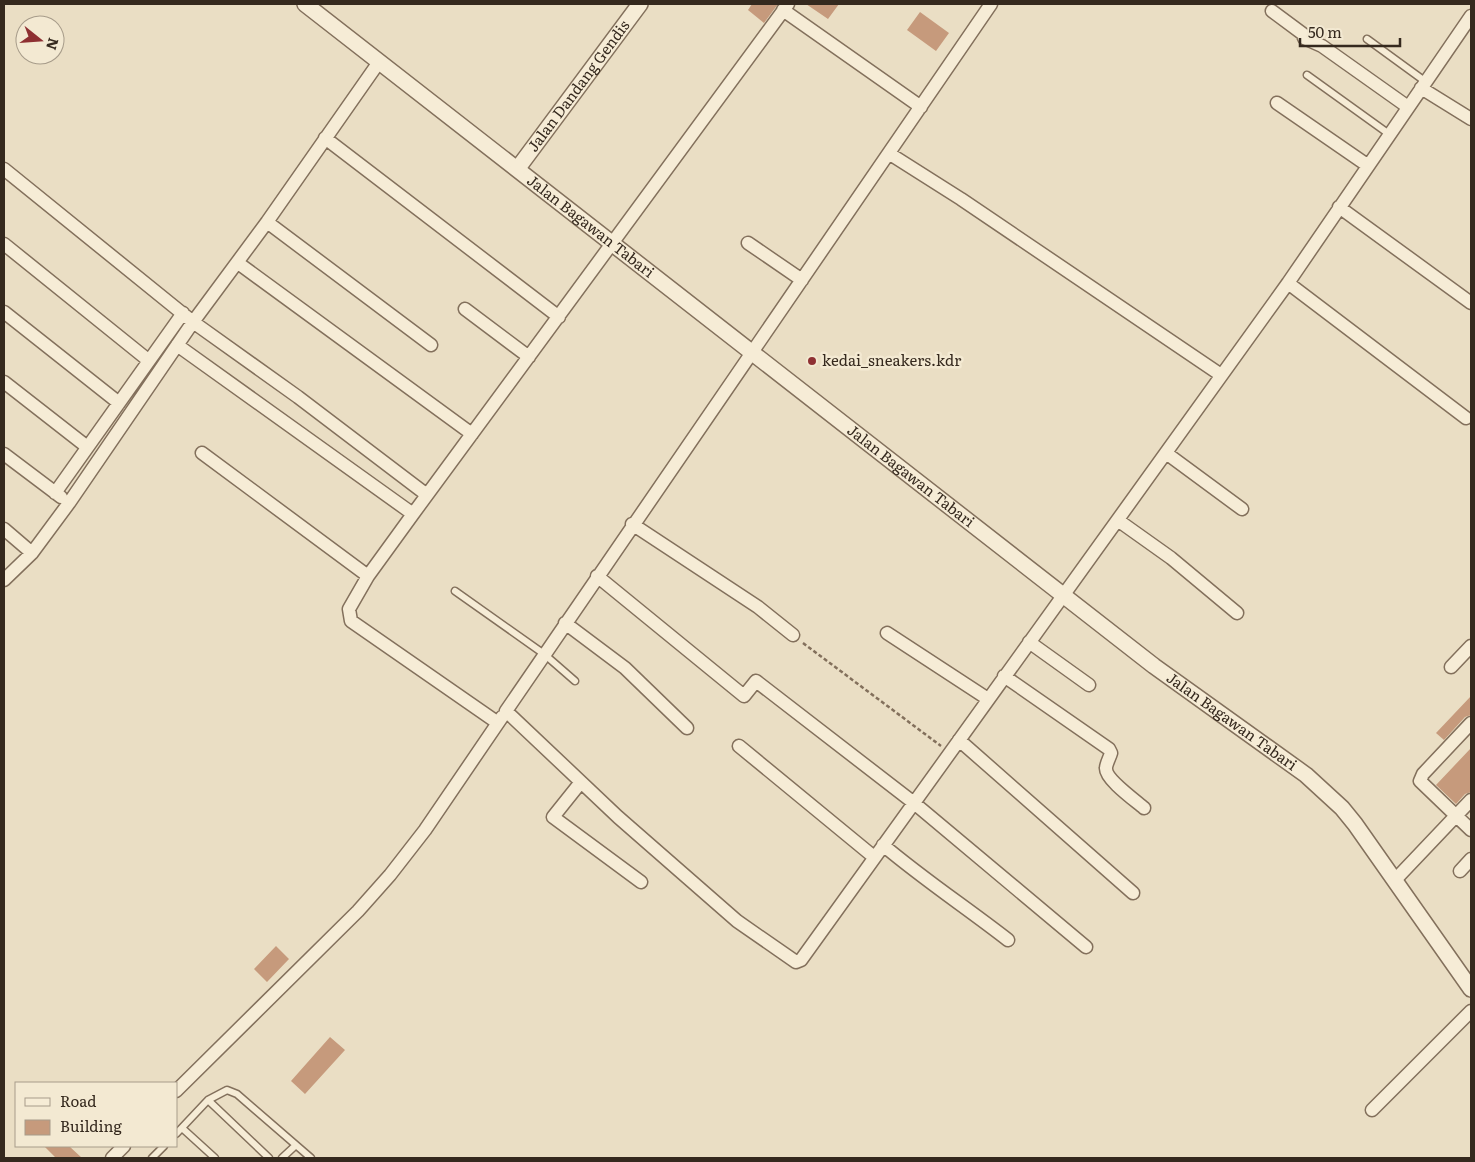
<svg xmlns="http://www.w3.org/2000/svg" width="1475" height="1162" font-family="Literata,serif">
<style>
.building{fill:#c69a7c}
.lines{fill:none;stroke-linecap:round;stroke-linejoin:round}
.service-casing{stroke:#83705c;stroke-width:9}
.minor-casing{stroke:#83705c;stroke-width:15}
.tertiary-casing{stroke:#83705c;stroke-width:18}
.path{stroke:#83705c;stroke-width:2.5;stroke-dasharray:4 2.5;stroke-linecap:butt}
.service{stroke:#f6ecd6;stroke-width:6}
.minor{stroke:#f6ecd6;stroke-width:12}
.tertiary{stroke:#f6ecd6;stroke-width:15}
.poi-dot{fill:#8e3032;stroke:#f3e9d2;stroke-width:2}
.labels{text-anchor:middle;stroke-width:5;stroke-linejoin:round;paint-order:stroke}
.street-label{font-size:15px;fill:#35291e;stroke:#f3e9d2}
.poi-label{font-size:15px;fill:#35291e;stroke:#f3e9d2;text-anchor:start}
</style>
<rect width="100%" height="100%" fill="#eadec4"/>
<!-- building -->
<path class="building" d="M 752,4 L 778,4 L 764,23 L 748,10 Z
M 806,4 L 839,4 L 828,19 Z
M 920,12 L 949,33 L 936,51 L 907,30 Z
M 1471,696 L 1471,715 L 1465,717 L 1444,740 L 1436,733 Z
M 1471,748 L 1471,792 L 1465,794 L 1456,804 L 1436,785 Z
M 276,946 L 289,959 L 267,982 L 254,969 Z
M 330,1037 L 345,1050 L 305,1094 L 291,1081 Z
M 44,1146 L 69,1146 L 82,1158 L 56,1158 Z"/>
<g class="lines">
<defs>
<path id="service" d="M 1367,39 L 1426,82
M 1307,75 L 1389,134
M 455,591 L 544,654 L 575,681
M 208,1100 L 269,1158
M 182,1128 L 215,1158
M 176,1134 L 208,1100 L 227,1090 L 237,1094 L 311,1158
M 152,1158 L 164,1146
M 282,1158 L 296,1145"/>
<path id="minor" d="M 991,4 L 506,711 L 618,817 L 737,921 L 796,962 L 801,960 L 1288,283 L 1471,16
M 783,10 L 921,107
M 1272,11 L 1303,34 L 1304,38 L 1322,46 L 1408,107
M 1421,88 L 1471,119
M 1277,103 L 1367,165
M 325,138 L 559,317
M 890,154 L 961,199 L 1221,375
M 4,169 L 193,322 L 298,397 L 427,495
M 1339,207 L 1471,303
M 267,222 L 431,345
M 748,243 L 802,280
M 4,244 L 148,360
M 238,263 L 472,434
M 1288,283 L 1466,418
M 465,309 L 529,357
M 4,312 L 119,403
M 177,345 L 413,514
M 4,382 L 86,446
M 202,453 L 368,576
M 1166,453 L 1242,509
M 4,454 L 61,497
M 55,493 L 183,313
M 1119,521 L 1171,558 L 1237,613
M 632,524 L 758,607 L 793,635
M 4,529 L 32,553
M 597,576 L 744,696 L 756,681 L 914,803 L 1086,947
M 4,580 L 32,553 L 69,503 L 193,322 L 267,222 L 379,62
M 565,623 L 625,668 L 687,728
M 887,633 L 988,699
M 1029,642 L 1089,685
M 1451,667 L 1471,646
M 1004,676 L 1109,749 L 1111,753 C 1110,757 1106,764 1106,768 C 1105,779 1136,801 1144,808
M 498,723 L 351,621 L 349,609 L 368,576 L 413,514 L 788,4
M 1471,723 L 1423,774 L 1420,781 L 1471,830
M 959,740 L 1133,893
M 739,746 L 874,857
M 581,782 L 553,817 L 641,882
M 883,845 C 923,879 967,908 1008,940
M 1460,871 L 1471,859
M 1395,880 L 1471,800
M 176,1091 L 358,911 L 390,875 L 425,830 L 502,717
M 1372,1110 L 1471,1011
M 112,1158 L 124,1146"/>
<g id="tertiary">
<path id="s1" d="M 305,4 L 1154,666 L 1306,775 L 1342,808 L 1355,824 L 1471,989"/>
<path id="s2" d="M 518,168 L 640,4"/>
</g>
</defs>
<!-- service casing -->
<use href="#service" class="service-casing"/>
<!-- minor casing -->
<use href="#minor" class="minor-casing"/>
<!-- tertiary casing -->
<use href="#tertiary" class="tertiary-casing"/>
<!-- path -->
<path class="path" d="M 803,643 L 941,746"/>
<!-- service -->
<use href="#service" class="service"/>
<!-- minor -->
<use href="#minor" class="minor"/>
<!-- tertiary -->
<use href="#tertiary" class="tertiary"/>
</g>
<!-- markers -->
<circle class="poi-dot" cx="812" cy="361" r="5"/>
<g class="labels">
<!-- street labels -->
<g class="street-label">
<text dy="5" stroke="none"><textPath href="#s2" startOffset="102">Jalan Dandang Gendis</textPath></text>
<text dy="5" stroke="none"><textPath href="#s1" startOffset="362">Jalan Bagawan Tabari</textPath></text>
<text dy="5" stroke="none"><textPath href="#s1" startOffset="768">Jalan Bagawan Tabari</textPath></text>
<text dy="5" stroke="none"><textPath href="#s1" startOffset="1172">Jalan Bagawan Tabari</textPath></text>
</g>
<!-- poi labels -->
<g class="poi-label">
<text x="822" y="366">kedai_sneakers.kdr</text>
</g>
</g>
<!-- border -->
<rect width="1475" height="1162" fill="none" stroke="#35291e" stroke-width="10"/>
<!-- legend -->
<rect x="15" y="1082" width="162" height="65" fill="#f3e9d2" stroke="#a79c8a"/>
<rect x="25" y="1098" width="25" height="8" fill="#f6ecd6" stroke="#a79c8a"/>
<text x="60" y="1107" font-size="15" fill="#35291e">Road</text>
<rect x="25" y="1120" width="25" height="15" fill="#c69a7c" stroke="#a79c8a"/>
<text x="60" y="1132" font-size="15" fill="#35291e">Building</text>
<!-- north arrow -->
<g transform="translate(40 40) rotate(107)"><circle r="24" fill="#f3e9d2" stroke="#a79c8a"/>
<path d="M0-4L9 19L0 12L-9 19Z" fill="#8e3032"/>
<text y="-8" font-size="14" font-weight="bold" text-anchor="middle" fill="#35291e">N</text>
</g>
<!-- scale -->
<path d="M1300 38v8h100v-8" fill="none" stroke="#35291e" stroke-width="2.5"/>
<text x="1308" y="38" font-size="15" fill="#35291e" stroke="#f3e9d2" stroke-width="4" paint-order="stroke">50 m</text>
</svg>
